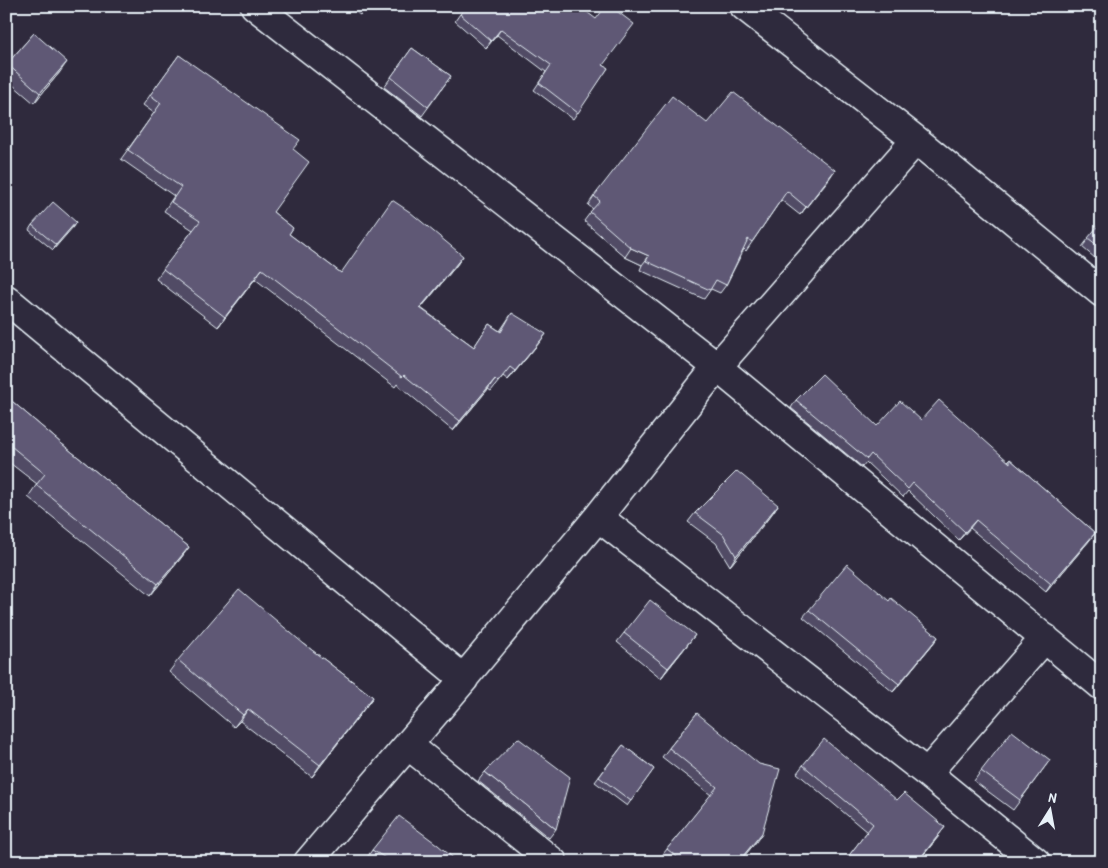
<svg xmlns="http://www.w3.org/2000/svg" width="1108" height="868" font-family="'Patrick Hand',sans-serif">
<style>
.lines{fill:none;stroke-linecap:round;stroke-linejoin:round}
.minor-casing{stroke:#e8f1f8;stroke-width:31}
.minor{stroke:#2f2a3d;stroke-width:28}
.wall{fill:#514c65;stroke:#e8f1f8}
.shaded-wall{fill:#423e52;stroke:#e8f1f8}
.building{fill:#5e5875;stroke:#e8f1f8}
</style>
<rect width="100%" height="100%" fill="#2f2a3d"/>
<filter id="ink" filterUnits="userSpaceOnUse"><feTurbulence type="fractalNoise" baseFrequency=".02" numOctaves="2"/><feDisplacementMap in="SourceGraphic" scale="10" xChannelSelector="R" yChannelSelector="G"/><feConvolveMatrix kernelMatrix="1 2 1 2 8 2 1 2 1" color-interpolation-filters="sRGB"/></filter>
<g filter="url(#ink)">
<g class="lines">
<defs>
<path id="minor" d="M 255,6 L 717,367 L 1102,686
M 744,6 L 916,140 L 1102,293
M 6,299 L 464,679 L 308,862
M 598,517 L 717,367 L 916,140
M 463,679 L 598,517 L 927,773 L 1036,862
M 408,745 L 553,862
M 927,773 L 1045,638"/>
</defs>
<!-- minor casing -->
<use href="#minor" class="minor-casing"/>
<!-- minor -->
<use href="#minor" class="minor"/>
</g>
<!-- wall -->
<path class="wall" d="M 347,6 L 366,6 L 360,15 Z
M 460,14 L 603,65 L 608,68 L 573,119 L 534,90 L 546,72 L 497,35 L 486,48 L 455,21 Z
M 34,33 L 60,72 L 34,103 L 6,79 L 6,65 Z
M 412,48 L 451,76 L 422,116 L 384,87 Z
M 179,55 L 293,150 L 273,212 L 293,228 L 289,234 L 341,273 L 463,256 L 456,266 L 421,308 L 474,347 L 489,324 L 500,331 L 512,313 L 539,343 L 508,380 L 503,376 L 491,391 L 488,389 L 453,431 L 397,384 L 395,387 L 255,279 L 218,327 L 156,279 L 193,230 L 164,211 L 174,196 L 121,159 L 154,113 L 143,105 Z
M 707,123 L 835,170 L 800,215 L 781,200 L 746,251 L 744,249 L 726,285 L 720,293 L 711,289 L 704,299 L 640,270 L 642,265 L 625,257 L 584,221 L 593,209 L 588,205 L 594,196 Z
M 1102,221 L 1102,264 L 1082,247 Z
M 76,222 L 53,250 L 29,230 L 32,225 Z
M 6,396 L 62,444 L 189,547 L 181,558 L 150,596 L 28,497 L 37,484 L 6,460 Z
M 796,400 L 877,426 L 921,420 L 1008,461 L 1010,459 L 1095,533 L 1089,541 L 1046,592 L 970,528 L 959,540 L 908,491 L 903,497 L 866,462 L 862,467 L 791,408 Z
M 778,505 L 771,515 L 730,566 L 716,543 L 688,522 L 695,513 Z
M 889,601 L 938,637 L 932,645 L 893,692 L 803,617 L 809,610 Z
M 624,633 L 688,644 L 661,678 L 617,642 Z
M 304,644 L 373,697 L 364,709 L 312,777 L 240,721 L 234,727 L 169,672 L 178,660 Z
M 697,713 L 756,842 L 739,862 L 665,862 L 660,858 L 667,849 L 711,795 L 662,757 L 669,748 Z
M 623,745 L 654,769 L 627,806 L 595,782 Z
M 1050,760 L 1013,810 L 974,781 L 981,771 Z
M 803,765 L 939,836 L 918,862 L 844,862 L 867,832 L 797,773 Z
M 485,772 L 556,829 L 549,838 L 478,781 Z
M 372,850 L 458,862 L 364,862 Z"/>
<!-- shaded-wall -->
<path class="shaded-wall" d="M 501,29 L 497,35 L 486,48 L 491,41 Z
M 67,62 L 60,72 L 34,103 L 40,93 Z
M 835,170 L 829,179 L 800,215 L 806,207 Z
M 76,222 L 73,227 L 53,250 L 56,245 Z
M 631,248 L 649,256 L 642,265 L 625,257 Z
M 463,256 L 456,266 L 413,317 L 420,308 Z
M 262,269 L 255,279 L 218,327 L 225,317 Z
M 546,334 L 539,343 L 508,380 L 515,371 Z
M 495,379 L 488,389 L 453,431 L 460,421 Z
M 778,505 L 771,515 L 730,566 L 736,556 Z
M 976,520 L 970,528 L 959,540 L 965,532 Z
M 1095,533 L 1089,541 L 1046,592 L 1051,584 Z
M 189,547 L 181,558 L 150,596 L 158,584 Z
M 695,635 L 688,644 L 661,678 L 668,668 Z
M 938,637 L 932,645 L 893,692 L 899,684 Z
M 373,697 L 364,709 L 312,777 L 320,765 Z
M 248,709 L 240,721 L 234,727 L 243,715 Z
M 945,827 L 918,862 L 917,862 Z
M 762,833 L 756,842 L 739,862 L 738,862 Z"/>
<!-- building -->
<path class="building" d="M 467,6 L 579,6 L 596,19 L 606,6 L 610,6 L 634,24 L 603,65 L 608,68 L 578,113 L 539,83 L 551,65 L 501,29 L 491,41 L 460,14 Z
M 34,33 L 67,62 L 40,93 L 7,64 Z
M 412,48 L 451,76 L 428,107 L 391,77 Z
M 179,55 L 300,140 L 293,149 L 309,162 L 273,212 L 293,228 L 289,234 L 341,273 L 392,200 L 410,212 L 463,256 L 420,308 L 474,347 L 489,324 L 501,332 L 512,313 L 546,334 L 515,371 L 510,367 L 498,382 L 495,379 L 460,421 L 404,375 L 402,377 L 262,269 L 225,317 L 163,269 L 200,221 L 171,202 L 181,187 L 128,150 L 161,103 L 150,95 Z
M 733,92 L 835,170 L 806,207 L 787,191 L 752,242 L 748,239 L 726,285 L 716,280 L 710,290 L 646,261 L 649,256 L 631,248 L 590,212 L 600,201 L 594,196 L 672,96 L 707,123 Z
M 53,202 L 76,222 L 56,245 L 32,225 Z
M 1102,221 L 1102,249 L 1088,238 Z
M 822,374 L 877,426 L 900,401 L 921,420 L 939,400 L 1010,463 L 1010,459 L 1095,533 L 1051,584 L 976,520 L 965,532 L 913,483 L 908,489 L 871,454 L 867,459 L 796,400 Z
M 6,396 L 62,444 L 189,547 L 158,584 L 36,485 L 45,474 L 6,442 Z
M 737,471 L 778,505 L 736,556 L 723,534 L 695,513 Z
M 847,564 L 889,601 L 891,598 L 938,637 L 899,684 L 809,610 Z
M 239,589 L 304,644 L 373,697 L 320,765 L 248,709 L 243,715 L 178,660 Z
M 650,600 L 695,635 L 668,668 L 624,633 Z
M 697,713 L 759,764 L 780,769 L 762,833 L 738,862 L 683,862 L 667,849 L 717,787 L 669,748 Z
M 1012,731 L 1050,760 L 1020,800 L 981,771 Z
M 518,738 L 570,777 L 556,829 L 485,772 Z
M 824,739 L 897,800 L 904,793 L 945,827 L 917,862 L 844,862 L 873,824 L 803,765 Z
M 623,745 L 654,769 L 631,801 L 599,777 Z
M 399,816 L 438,845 L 458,862 L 392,862 L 372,850 Z"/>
</g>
<!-- margin -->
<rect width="1108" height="868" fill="none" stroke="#2f2a3d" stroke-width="25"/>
<rect x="12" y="12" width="1083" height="843" fill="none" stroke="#e8f1f8" stroke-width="2" filter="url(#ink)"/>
<!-- north arrow -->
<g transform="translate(1050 810) rotate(11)" stroke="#2f2a3d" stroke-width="4" paint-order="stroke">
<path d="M0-4L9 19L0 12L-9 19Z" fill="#e8f1f8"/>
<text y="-8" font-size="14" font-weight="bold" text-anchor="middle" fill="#e8f1f8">N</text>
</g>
</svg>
